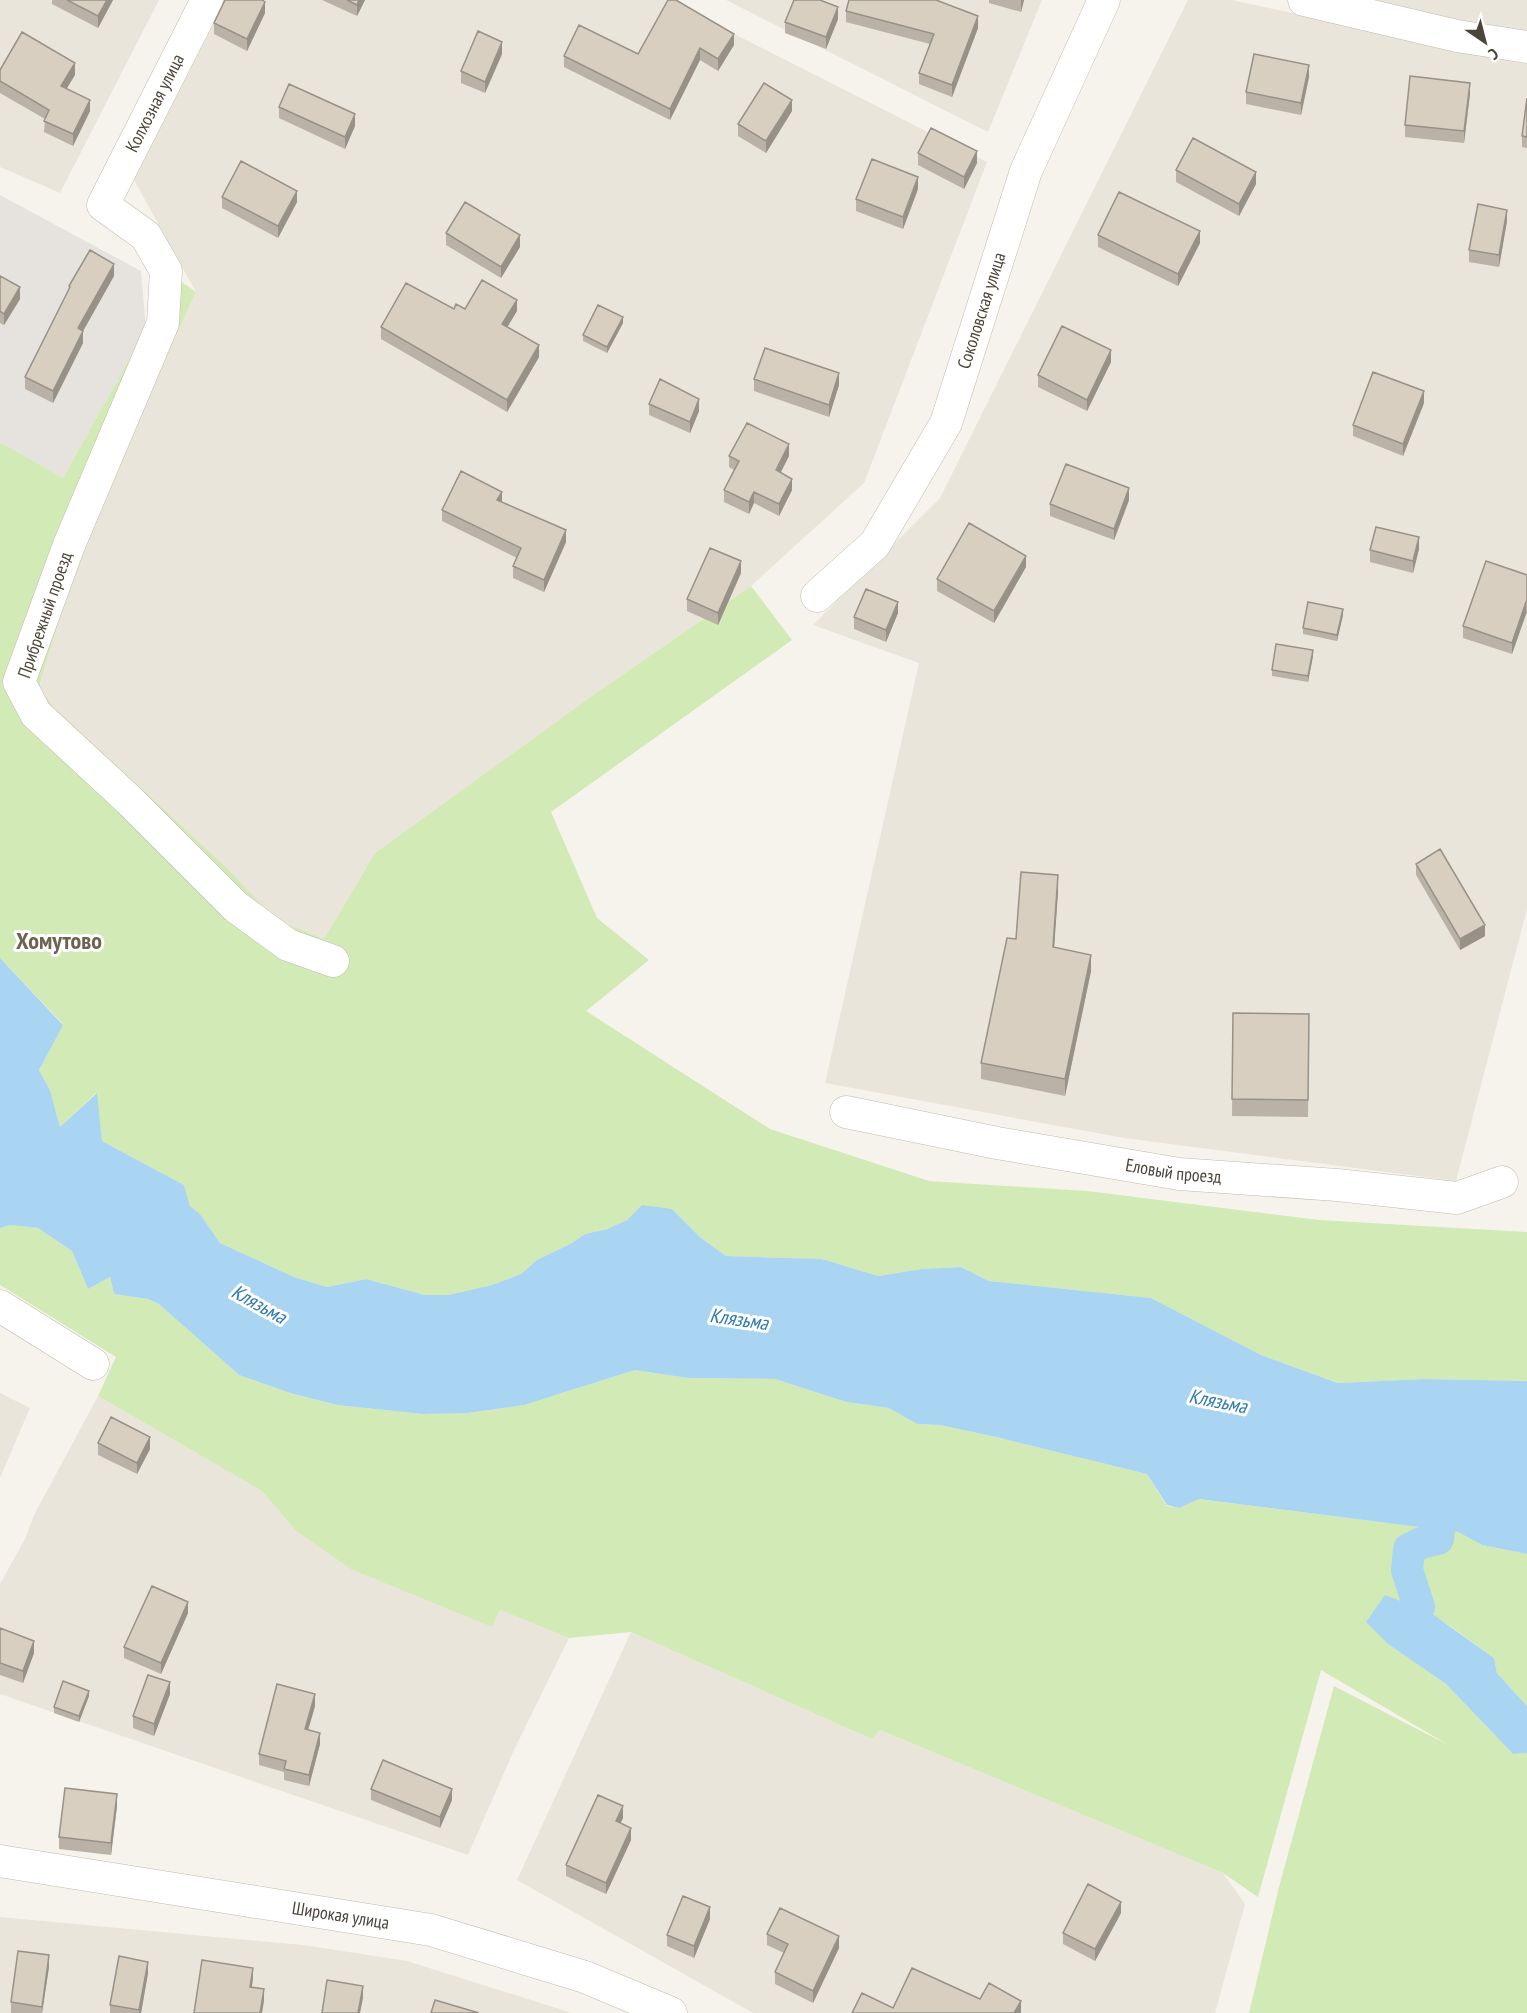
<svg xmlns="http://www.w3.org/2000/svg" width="1527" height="2013" font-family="'PT Sans Narrow',sans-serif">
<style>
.residential{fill:#eae5da}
.industrial{fill:#e6e2dd}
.green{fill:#d2eab5}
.water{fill:#a9d4f2}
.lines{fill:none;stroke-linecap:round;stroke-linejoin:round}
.canal{stroke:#a9d4f2;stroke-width:32}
.minor-casing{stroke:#c2bbae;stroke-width:33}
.minor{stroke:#fff;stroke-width:32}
.wall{fill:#bab2a6}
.shaded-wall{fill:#979187}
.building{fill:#d8cfc1;stroke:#979187;stroke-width:1.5}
.labels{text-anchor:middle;stroke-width:6;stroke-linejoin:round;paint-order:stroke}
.street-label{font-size:18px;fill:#4b4439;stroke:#fff}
.water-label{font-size:20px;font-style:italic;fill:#2e7ab2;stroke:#fff}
.district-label{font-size:24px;font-weight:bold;fill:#6e6250;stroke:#fff}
</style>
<rect width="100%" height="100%" fill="#f6f3ec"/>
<!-- residential -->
<path class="residential" d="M 0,0 L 159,0 L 60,193 L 0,167 Z
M 226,0 L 667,0 L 987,162 L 864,483 L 751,586 L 592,696 L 375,853 L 324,939 L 275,919 L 228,869 L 53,706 L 39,687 L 87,529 L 196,292 L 134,180 Z
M 726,0 L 1042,0 L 988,132 Z
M 1188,0 L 1232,0 L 1527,64 L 1527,909 L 1456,1181 L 1124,1138 L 825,1083 L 919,663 L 813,625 L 940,498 Z
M 1334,0 L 1527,0 L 1527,34 Z
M 0,1393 L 30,1408 L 0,1478 Z
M 98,1396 L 262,1491 L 295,1530 L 492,1627 L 500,1610 L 569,1638 L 514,1750 L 468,1855 L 0,1694 L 0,1584 L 25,1539 L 34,1515 Z
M 631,1632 L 872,1739 L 880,1730 L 1223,1873 L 1245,1904 L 1215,2013 L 753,2013 L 517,1880 Z
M 0,1917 L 303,1945 L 407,1961 L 572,2013 L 0,2013 Z"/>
<!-- industrial -->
<path class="industrial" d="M 0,195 L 141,271 L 146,329 L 63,478 L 0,442 Z"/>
<!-- green -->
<path class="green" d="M 166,271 L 196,292 L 87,529 L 39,687 L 53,706 L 228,869 L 275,919 L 324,939 L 375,853 L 592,696 L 751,586 L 792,640 L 551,812 L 597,918 L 649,960 L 586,1011 L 770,1129 L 929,1181 L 1087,1191 L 1319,1220 L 1527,1232 L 1527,1381 L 1425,1379 L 1339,1383 L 1261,1355 L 1151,1298 L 989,1281 L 961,1267 L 922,1269 L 878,1276 L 822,1259 L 726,1256 L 701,1238 L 672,1209 L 627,1220 L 607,1229 L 585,1234 L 572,1243 L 537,1260 L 521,1274 L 492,1285 L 448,1295 L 425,1295 L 366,1279 L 327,1287 L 294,1277 L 220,1243 L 200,1214 L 190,1206 L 184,1185 L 102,1141 L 96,1093 L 60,1127 L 50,1090 L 39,1070 L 63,1024 L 0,958 L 0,442 L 63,478 L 146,329 Z
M 10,1225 L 38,1228 L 72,1251 L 88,1289 L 110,1277 L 114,1294 L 148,1299 L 159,1304 L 239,1375 L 290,1393 L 337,1405 L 423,1414 L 468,1413 L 524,1405 L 635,1370 L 688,1378 L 775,1379 L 846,1402 L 889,1408 L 917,1424 L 940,1425 L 996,1437 L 1147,1474 L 1167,1506 L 1179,1508 L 1199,1499 L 1458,1532 L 1482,1545 L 1527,1554 L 1527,1706 L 1497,1673 L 1494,1658 C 1465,1637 1437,1613 1402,1602 L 1388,1644 L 1446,1684 L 1513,1754 L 1527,1753 L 1527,2013 L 1249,2013 L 1279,1887 L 1334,1686 L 1452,1747 L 1321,1670 L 1258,1897 L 1223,1873 L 880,1730 L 872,1739 L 631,1632 L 569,1638 L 500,1610 L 492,1627 L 351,1569 L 295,1530 L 262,1491 L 98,1396 L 116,1357 L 0,1285 L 0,1228 Z"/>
<!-- water -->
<path class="water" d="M 0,958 L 63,1025 L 39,1070 L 50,1090 L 60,1127 L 97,1093 L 102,1141 L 184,1185 L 190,1206 L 200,1214 L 220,1243 L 294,1277 L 327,1287 L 366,1279 L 425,1295 L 448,1295 L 492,1285 L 521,1274 L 537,1260 L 572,1243 L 585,1234 L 607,1229 L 627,1220 L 642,1205 L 672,1209 L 701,1238 L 726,1256 L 822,1259 L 878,1276 L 922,1269 L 961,1267 L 989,1281 L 1151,1298 L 1261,1355 L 1338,1383 L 1425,1379 L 1527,1381 L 1527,1554 L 1482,1545 L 1458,1532 L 1199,1499 L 1179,1508 L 1167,1505 L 1147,1474 L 996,1437 L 940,1425 L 917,1424 L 889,1408 L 846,1402 L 775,1379 L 688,1378 L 635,1370 L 524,1405 L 468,1413 L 423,1414 L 337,1405 L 290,1393 L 239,1375 L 159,1304 L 148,1299 L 114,1294 L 110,1277 L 88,1289 L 72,1251 L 38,1228 L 10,1225 L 0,1228 Z
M 1385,1595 L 1431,1613 L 1494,1658 L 1497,1673 L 1527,1706 L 1527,1753 L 1513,1754 L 1446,1684 L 1388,1644 L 1366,1622 Z"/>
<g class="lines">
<!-- canal -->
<path class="canal" d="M 1419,1607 L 1407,1570 L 1409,1549 L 1421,1543 L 1438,1539 L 1443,1487"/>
<defs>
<g id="minor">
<path d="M 207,0 L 103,205 L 146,236 L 166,271 L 163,323 L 69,545 L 19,682 L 36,714 L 129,800 L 236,907 L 288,945 L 333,961"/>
<path d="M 1304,0 L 1457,36 L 1527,47"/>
<path id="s1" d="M 817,596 L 875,544 L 946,423 L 1026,171 L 1104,0"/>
<path id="s2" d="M 846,1112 L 997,1143 L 1179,1174 L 1337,1185 L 1457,1198 L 1502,1182"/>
<path d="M 0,1306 L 93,1364"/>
<path id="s3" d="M 0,1861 L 431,1930 L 585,1977 L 671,2013"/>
</g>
</defs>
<!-- minor casing -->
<use href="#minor" class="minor-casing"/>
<!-- minor -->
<use href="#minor" class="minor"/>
</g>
<!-- wall -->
<path class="wall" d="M 52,0 L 113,0 L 98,28 L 52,4 Z
M 322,0 L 365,0 L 357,16 Z
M 989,0 L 1024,0 L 1021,12 L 989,3 Z
M 846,11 L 978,28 L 952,97 L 919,84 L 919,73 L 930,44 L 846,22 Z
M 265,13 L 247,51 L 214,34 L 214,23 Z
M 838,19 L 826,49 L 785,33 L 785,22 Z
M 734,45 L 718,71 L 700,60 L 670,120 L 564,67 L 564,56 L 638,54 Z
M 502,54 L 485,93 L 461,83 L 461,71 Z
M 0,70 L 75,75 L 66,89 L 90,111 L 73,146 L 44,132 L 45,119 L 0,93 Z
M 1309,77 L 1301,115 L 1246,104 L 1246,92 Z
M 1470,94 L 1464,143 L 1405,137 L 1405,125 Z
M 1527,98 L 1527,148 L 1522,147 L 1522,136 Z
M 279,107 L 355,126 L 345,149 L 279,118 Z
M 792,111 L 766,153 L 738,136 L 738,124 Z
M 918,153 L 977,163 L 964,189 L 918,165 Z
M 1176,170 L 1256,184 L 1239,216 L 1176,182 Z
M 918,189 L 903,229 L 856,211 L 856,199 Z
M 222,197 L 297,202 L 278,238 L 222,208 Z
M 1507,221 L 1499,267 L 1469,262 L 1469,250 Z
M 446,233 L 520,247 L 501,278 L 446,245 Z
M 1098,235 L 1200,243 L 1178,286 L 1098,247 Z
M 0,276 L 20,299 L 4,325 L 0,323 Z
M 114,276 L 83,331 L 83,343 L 53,403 L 25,389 L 25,377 L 69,291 L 69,286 Z
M 454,309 L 517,311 L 507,327 L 539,357 L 507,412 L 381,339 L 381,327 Z
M 623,323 L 607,353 L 583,341 L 583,335 Z
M 1111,362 L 1087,411 L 1038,387 L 1038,375 Z
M 754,379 L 839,385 L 829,417 L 754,391 Z
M 1424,403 L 1403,456 L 1353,436 L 1353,425 Z
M 649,404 L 699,411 L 690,433 L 649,415 Z
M 729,456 L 789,456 L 780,472 L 792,490 L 779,516 L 754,503 L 749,514 L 724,502 L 724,490 L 734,470 L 729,467 Z
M 1129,500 L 1114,540 L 1050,516 L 1050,504 Z
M 502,502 L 566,542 L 544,592 L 513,578 L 513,566 L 517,558 L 442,521 L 442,510 Z
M 1419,549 L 1413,573 L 1370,562 L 1370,550 Z
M 1026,567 L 994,623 L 937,591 L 937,579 Z
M 741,573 L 718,625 L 687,611 L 687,599 Z
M 1527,575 L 1527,614 L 1526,614 L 1512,654 L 1463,638 L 1463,626 Z
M 898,613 L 886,642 L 854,629 L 854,617 Z
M 1343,615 L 1337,641 L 1303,634 L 1303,628 Z
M 1313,656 L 1308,682 L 1272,676 L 1272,670 Z
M 1416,864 L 1485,936 L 1460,950 L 1416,875 Z
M 1058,892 L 1054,947 L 1091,971 L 1065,1096 L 981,1079 L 981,1063 L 1016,939 Z
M 1233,1013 L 1309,1031 L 1308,1117 L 1232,1116 Z
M 98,1443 L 150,1449 L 137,1474 L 98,1455 Z
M 188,1613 L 161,1674 L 124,1658 L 124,1647 Z
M 0,1628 L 34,1653 L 23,1683 L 0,1675 Z
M 170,1694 L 154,1736 L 133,1728 L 133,1716 Z
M 89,1696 L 79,1722 L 54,1713 L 54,1707 Z
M 315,1706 L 308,1730 L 320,1744 L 309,1786 L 284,1780 L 284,1772 L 259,1765 L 259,1754 Z
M 371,1789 L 452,1800 L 440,1828 L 371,1800 Z
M 117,1806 L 111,1855 L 59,1849 L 59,1837 Z
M 623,1818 L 620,1823 L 631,1840 L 606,1894 L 566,1876 L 566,1865 Z
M 1121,1913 L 1095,1961 L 1063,1944 L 1063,1933 Z
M 710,1919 L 694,1958 L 667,1946 L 667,1935 Z
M 767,1934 L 839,1948 L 813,2003 L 775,1984 L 775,1972 L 784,1953 L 767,1945 Z
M 49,1967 L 42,2013 L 11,2013 L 11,2002 Z
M 148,1973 L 141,2013 L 110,2013 L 110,2005 Z"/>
<!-- shaded-wall -->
<path class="shaded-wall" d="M 107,0 L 113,0 L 98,28 L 98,16 Z
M 359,0 L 365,0 L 357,16 L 357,5 Z
M 1021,0 L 1024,0 L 1021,12 Z
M 265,2 L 265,13 L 247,51 L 247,39 Z
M 838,7 L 838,19 L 826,49 L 826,37 Z
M 978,16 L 978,28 L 952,97 L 952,85 Z
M 734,34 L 734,45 L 718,71 L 718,59 Z
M 502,42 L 502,54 L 485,93 L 485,82 Z
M 700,48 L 700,60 L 670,120 L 670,109 Z
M 75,63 L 75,75 L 61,98 L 61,86 Z
M 1309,65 L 1309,77 L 1301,115 L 1301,103 Z
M 1470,83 L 1470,94 L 1464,143 L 1464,131 Z
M 90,100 L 90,111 L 73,146 L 73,134 Z
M 792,100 L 792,111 L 766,153 L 766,141 Z
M 355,114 L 355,126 L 345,149 L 345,137 Z
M 977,151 L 977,163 L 964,189 L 964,177 Z
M 1256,172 L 1256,184 L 1239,216 L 1239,204 Z
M 918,177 L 918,189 L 903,229 L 903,217 Z
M 297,191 L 297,202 L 278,238 L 278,226 Z
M 1507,210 L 1507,221 L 1499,267 L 1499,255 Z
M 1200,231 L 1200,243 L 1178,286 L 1178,274 Z
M 520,235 L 520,247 L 501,278 L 501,267 Z
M 114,264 L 114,276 L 78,340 L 78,328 Z
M 20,287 L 20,299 L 4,325 L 4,314 Z
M 517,300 L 517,311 L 502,336 L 502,324 Z
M 623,317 L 623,323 L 607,353 L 607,347 Z
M 83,331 L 83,343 L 53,403 L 53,391 Z
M 539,345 L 539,357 L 507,412 L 507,400 Z
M 1111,350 L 1111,362 L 1087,411 L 1087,400 Z
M 839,373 L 839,385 L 829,417 L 829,405 Z
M 1424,391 L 1424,403 L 1403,456 L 1403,444 Z
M 699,399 L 699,411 L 690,433 L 690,422 Z
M 789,444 L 789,456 L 776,482 L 776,470 Z
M 792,479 L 792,490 L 779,516 L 779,504 Z
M 1129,488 L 1129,500 L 1114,540 L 1114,529 Z
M 502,492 L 502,503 L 497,500 Z
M 754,492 L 754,503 L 749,514 L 749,502 Z
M 566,530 L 566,542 L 544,592 L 544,580 Z
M 1419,537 L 1419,549 L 1413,573 L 1413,561 Z
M 1026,556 L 1026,567 L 994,623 L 994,611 Z
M 741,561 L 741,573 L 718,625 L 718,613 Z
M 898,602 L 898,613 L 886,642 L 886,630 Z
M 1526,602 L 1526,614 L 1512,654 L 1512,643 Z
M 1343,609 L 1343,615 L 1337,641 L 1337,635 Z
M 1313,650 L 1313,656 L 1308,682 L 1308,676 Z
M 1058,875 L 1058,892 L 1053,964 L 1053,947 Z
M 1485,925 L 1485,936 L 1460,950 L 1460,939 Z
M 1091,955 L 1091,971 L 1065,1096 L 1065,1079 Z
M 150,1437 L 150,1449 L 137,1474 L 137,1463 Z
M 188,1602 L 188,1613 L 161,1674 L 161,1663 Z
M 34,1641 L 34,1653 L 23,1683 L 23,1671 Z
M 170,1682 L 170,1694 L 154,1736 L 154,1724 Z
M 89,1691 L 89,1696 L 79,1722 L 79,1716 Z
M 315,1694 L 315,1706 L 305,1741 L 305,1729 Z
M 320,1733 L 320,1744 L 309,1786 L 309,1775 Z
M 452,1789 L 452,1800 L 440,1828 L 440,1817 Z
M 117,1794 L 117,1806 L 111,1855 L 111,1843 Z
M 623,1806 L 623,1818 L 616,1833 L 616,1821 Z
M 631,1828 L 631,1840 L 606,1894 L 606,1883 Z
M 1121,1902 L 1121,1913 L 1095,1961 L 1095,1949 Z
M 710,1907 L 710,1919 L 694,1958 L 694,1946 Z
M 839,1936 L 839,1948 L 813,2003 L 813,1991 Z
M 49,1955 L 49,1967 L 42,2013 L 42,2007 Z
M 148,1962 L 148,1973 L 141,2013 L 139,2013 Z
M 253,1968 L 253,1979 L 250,1999 L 250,1987 Z
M 363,1986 L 363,1998 L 360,2013 L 358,2013 Z
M 264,1989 L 264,2001 L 262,2013 L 260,2013 Z
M 1021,2001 L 1021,2013 L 1014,2013 Z"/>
<!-- building -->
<path class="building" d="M 67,0 L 107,0 L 98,16 Z
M 225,0 L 262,0 L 265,2 L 247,39 L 214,23 Z
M 347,0 L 359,0 L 357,5 Z
M 668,0 L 676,0 L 734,34 L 718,59 L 700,48 L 670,109 L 564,56 L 579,25 L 638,54 Z
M 794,0 L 820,0 L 838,7 L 826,37 L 785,22 Z
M 849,0 L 936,0 L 978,16 L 952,85 L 919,73 L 934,34 L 846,11 Z
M 478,31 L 502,42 L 485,82 L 461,71 Z
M 22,32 L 75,63 L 61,86 L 90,100 L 73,134 L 44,121 L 49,110 L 0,81 L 0,70 Z
M 1254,54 L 1309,65 L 1301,103 L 1246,92 Z
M 1410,76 L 1470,83 L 1464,131 L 1405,125 Z
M 764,83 L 792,100 L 766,141 L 738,124 Z
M 289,84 L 355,114 L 345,137 L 279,107 Z
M 1527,98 L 1527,137 L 1522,136 Z
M 931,128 L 977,151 L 964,177 L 918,153 Z
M 1193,138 L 1256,172 L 1239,204 L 1176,170 Z
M 872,159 L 918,177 L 903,217 L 856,199 Z
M 241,161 L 297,191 L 278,226 L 222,197 Z
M 1119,192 L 1200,231 L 1178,274 L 1098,235 Z
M 465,202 L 520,235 L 501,267 L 446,233 Z
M 1478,204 L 1507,210 L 1499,255 L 1469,250 Z
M 90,250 L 114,264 L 78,328 L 83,331 L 53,391 L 25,377 L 70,287 L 69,286 Z
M 0,276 L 20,287 L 4,314 L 0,311 Z
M 482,280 L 517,300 L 502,324 L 539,345 L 507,400 L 381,327 L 406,283 L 454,309 L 456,304 L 465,309 Z
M 598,305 L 623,317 L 607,347 L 583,335 Z
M 1062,326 L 1111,350 L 1087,400 L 1038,375 Z
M 765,348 L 839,373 L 829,405 L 754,379 Z
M 1373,372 L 1424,391 L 1403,444 L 1353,425 Z
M 660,379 L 699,399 L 690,422 L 649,404 Z
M 747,423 L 789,444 L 776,470 L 792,479 L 779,504 L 754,492 L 749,502 L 724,490 L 739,461 L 729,456 Z
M 1066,464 L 1129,488 L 1114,529 L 1050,504 Z
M 461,471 L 502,492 L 497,500 L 566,530 L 544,580 L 513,566 L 521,548 L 442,510 Z
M 969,523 L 1026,556 L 994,611 L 937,579 Z
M 1376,527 L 1419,537 L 1413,561 L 1370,550 Z
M 710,548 L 741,561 L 718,613 L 687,599 Z
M 1486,561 L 1527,575 L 1527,602 L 1526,602 L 1512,643 L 1463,626 Z
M 866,589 L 898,602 L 886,630 L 854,617 Z
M 1308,602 L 1343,609 L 1337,635 L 1303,628 Z
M 1276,644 L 1313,650 L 1308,676 L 1272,670 Z
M 1440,849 L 1485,925 L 1460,939 L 1416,864 Z
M 1021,872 L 1058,875 L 1053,947 L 1091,955 L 1065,1079 L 981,1063 L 1007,938 L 1016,939 Z
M 1233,1013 L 1309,1014 L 1308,1100 L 1232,1099 Z
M 111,1417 L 150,1437 L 137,1463 L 98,1443 Z
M 152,1586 L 188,1602 L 161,1663 L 124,1647 Z
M 0,1628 L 34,1641 L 23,1671 L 0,1663 Z
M 148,1675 L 170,1682 L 154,1724 L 133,1716 Z
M 63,1681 L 89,1691 L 79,1716 L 54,1707 Z
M 277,1684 L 315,1694 L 305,1729 L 320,1733 L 309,1775 L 284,1769 L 286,1761 L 259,1754 Z
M 383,1760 L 452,1789 L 440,1817 L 371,1789 Z
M 65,1788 L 117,1794 L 111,1843 L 59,1837 Z
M 598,1795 L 623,1806 L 616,1821 L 631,1828 L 606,1883 L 566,1865 Z
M 1088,1884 L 1121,1902 L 1095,1949 L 1063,1933 Z
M 683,1896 L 710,1907 L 694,1946 L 667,1935 Z
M 780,1908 L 839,1936 L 813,1991 L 775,1972 L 788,1944 L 767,1934 Z
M 18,1951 L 49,1955 L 42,2007 L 11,2002 Z
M 119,1956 L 148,1962 L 139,2010 L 110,2005 Z
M 202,1960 L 253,1968 L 250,1987 L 264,1989 L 260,2013 L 194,2013 Z
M 912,1968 L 980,1999 L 989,1983 L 1021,2001 L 1014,2013 L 852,2013 L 862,1993 L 893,2008 Z
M 327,1980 L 363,1986 L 358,2013 L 322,2013 Z
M 435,2000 L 479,2013 L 431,2013 Z"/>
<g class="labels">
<!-- street labels -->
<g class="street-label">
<text transform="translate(155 103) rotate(-63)" y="6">Колхозная улица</text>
<text dy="6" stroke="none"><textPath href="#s1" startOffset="336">Соколовская улица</textPath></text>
<text transform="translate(45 615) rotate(-71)" y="6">Прибрежный проезд</text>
<text dy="6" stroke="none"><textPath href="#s2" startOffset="333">Еловый проезд</textPath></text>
<text dy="6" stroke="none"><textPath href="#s3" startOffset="345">Широкая улица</textPath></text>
</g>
<!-- water labels -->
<g class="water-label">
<text transform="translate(259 1304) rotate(29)" y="7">Клязьма</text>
<text transform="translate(739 1319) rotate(8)" y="7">Клязьма</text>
<text transform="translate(1218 1401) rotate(11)" y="7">Клязьма</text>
</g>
<!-- district labels -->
<g class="district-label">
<text x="59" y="949">Хомутово</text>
</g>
</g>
<!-- north arrow -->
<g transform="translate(1485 42) rotate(145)" stroke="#ffffff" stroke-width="4.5" paint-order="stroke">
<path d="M0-4.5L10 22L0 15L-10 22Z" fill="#4b4439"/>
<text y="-9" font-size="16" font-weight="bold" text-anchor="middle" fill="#4b4439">С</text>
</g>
</svg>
